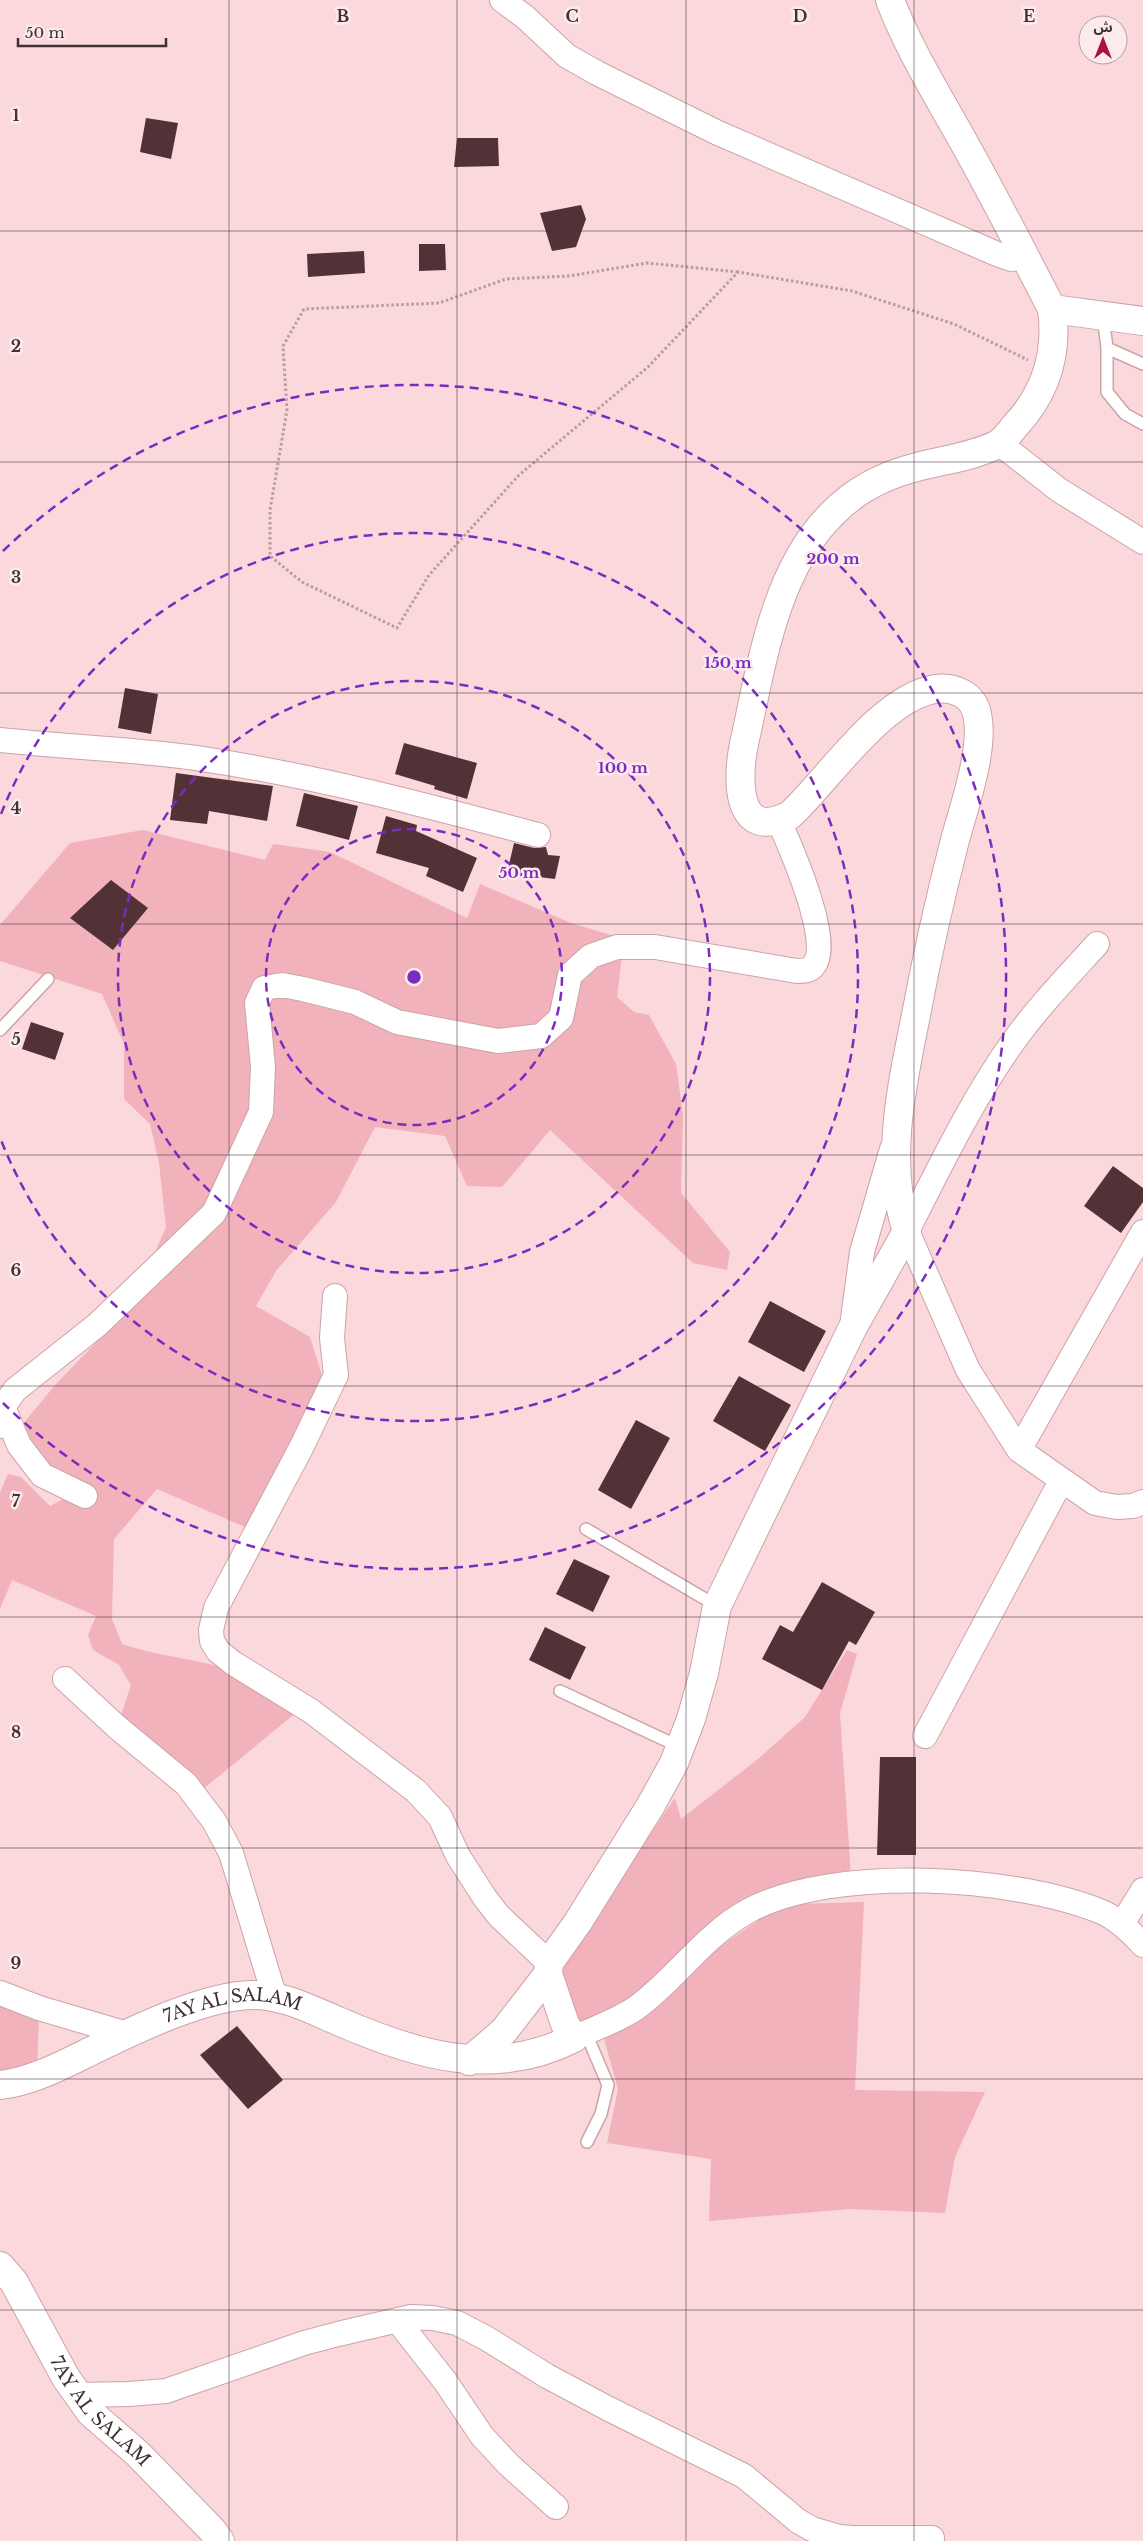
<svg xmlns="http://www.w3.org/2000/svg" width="1143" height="2541" font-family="'Libre Baskerville','Noto Sans Arabic',serif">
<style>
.green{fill:#f1b2bb}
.building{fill:#533237}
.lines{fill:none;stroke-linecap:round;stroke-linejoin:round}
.service-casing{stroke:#cca3a8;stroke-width:14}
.minor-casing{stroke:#cca3a8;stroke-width:26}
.tertiary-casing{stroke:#cca3a8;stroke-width:30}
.path{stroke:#b89c9f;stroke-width:3;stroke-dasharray:2.5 2.5;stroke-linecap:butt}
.service{stroke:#fff;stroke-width:11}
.minor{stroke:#fff;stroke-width:24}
.tertiary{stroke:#fff;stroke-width:28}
.grid{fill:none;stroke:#423133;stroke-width:1;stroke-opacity:0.55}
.ring{fill:none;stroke:#7b2cbf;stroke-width:2.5;stroke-dasharray:9 6}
.labels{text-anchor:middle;stroke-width:5;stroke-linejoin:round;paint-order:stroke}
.street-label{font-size:18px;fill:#423133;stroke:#fceaec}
.grid-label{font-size:16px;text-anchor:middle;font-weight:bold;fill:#423133;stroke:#fceaec;stroke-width:5;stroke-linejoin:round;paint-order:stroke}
.centre{fill:#7b2cbf;stroke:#fceaec;stroke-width:2.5}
.ring-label{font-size:15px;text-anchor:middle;font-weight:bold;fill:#7b2cbf;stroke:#fceaec;stroke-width:5;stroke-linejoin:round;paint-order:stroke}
</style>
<rect width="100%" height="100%" fill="#fbd8dc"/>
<!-- green -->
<path class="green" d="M 143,830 L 265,860 L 273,844 L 330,852 L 467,918 L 480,884 L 571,923 L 624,939 L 617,997 L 634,1012 L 649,1015 L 676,1064 L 683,1115 L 681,1193 L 730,1252 L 727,1270 L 693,1263 L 550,1130 L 502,1187 L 467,1186 L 445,1136 L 375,1127 L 336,1202 L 276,1271 L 256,1306 L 310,1337 L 325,1385 L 245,1527 L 157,1489 L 114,1539 L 112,1619 L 122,1644 C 159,1657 199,1658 235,1672 C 256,1681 278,1699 297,1712 L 191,1799 L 119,1721 L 131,1685 L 119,1665 L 93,1650 L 88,1635 L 96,1616 L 12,1580 L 0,1609 L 0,1492 L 8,1474 L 21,1477 L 50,1506 L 67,1497 L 87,1507 L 94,1488 L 51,1466 L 24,1441 L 21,1426 L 56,1384 L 133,1304 L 166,1227 L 159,1163 L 150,1124 L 124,1099 L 124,1044 L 102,994 L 0,961 L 0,925 L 70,843 Z
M 847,1650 L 857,1654 L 840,1713 L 851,1877 L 755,1902 L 627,2008 L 578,2028 L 561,1975 L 567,1954 L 675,1798 L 681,1819 L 758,1759 L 805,1717 Z
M 864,1902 L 855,2090 L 985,2092 L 955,2157 L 945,2213 L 850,2209 L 709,2221 L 711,2159 L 607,2143 L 618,2089 L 604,2039 L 728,1941 L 762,1918 L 792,1904 Z
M 0,2000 L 39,2016 L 37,2070 L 0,2073 Z"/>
<!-- building -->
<path class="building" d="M 146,118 L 178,123 L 171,159 L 140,152 Z
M 457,138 L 498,138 L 499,166 L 454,167 Z
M 581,205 L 586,219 L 576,247 L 552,251 L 540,213 Z
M 419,244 L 445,244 L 446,270 L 419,271 Z
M 364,251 L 365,273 L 308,277 L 307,254 Z
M 125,688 L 158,694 L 151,734 L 118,728 Z
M 404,743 L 477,763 L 467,799 L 434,789 L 435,786 L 395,774 Z
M 176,773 L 273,786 L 267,821 L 209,811 L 207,824 L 170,820 Z
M 304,793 L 358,806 L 349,840 L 296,826 Z
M 386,816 L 417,825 L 416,831 L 477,858 L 463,892 L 426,876 L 429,868 L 376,853 Z
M 514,843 L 534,848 L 546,847 L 548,855 L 560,856 L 555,879 L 507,873 Z
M 111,880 L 148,908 L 113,950 L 70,918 Z
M 31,1022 L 64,1033 L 55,1060 L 22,1049 Z
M 1113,1166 L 1143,1188 L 1143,1202 L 1121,1233 L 1084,1206 Z
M 770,1301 L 826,1331 L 804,1372 L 748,1342 Z
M 739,1376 L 791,1405 L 765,1451 L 713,1421 Z
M 636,1420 L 670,1438 L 631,1509 L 598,1490 Z
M 574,1559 L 610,1576 L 593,1612 L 556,1594 Z
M 822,1582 L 875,1612 L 856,1645 L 849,1641 L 822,1690 L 762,1659 L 780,1625 L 793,1632 Z
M 545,1627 L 586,1647 L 570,1680 L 529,1660 Z
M 880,1757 L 916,1757 L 916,1855 L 877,1855 Z
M 237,2026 L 283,2080 L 248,2109 L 200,2055 Z"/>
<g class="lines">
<defs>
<path id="service" d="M 1103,316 L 1107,348 L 1107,392 L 1125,414 L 1143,424
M 1107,348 L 1143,364
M 0,1030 L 48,979
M 586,1529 L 717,1606
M 560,1691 L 680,1747
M 586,2033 L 608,2085 L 601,2114 L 587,2142"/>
<path id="minor" d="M 502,0 L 525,17 L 567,56 L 597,73 L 718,133 L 997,254 L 1011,259 L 1025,257
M 999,443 L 1059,490 L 1143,542
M 0,740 C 65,747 131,749 196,758 C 312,775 425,805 538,835
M 1097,944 C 1068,976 1038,1007 1013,1042 C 971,1101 940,1167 907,1231 L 968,1370 L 1019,1450 L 1095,1503 L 1117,1507 L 1133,1506 L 1143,1502
M 335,1296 L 332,1338 L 336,1375 L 301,1448 L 216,1608 L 211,1630 L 212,1641 L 218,1651 L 233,1663 L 311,1711 L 416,1791 L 440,1817 L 458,1856 L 485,1898 L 499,1916 L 549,1963
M 852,1326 L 862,1252 L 892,1149
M 3,1407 L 19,1445 L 42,1475 L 85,1496
M 0,1426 L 3,1407 L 15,1390 L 97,1325 L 214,1213 L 261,1112 L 263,1067 L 257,1003 L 264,988 L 282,985 L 303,989 L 355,1002 L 397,1022 L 498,1041 L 541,1036 L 561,1018 L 570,975 L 591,956 L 617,947 L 655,947 L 797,971 C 804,971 810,971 814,965 C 833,942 790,846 779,821
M 1019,1450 L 1143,1232
M 65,1679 L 118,1728 L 186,1784 L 214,1821 L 231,1853 L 275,1998
M 925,1736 L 1061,1481
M 1122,1924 L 1143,1890
M 0,1993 L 39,2008 L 127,2034
M 574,2038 C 595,2028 617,2021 636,2008 C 676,1979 706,1933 750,1910 C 836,1865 1014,1876 1102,1912 C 1118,1919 1131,1932 1143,1945
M 397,2320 L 445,2381 L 482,2436 L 509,2465 L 556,2507
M 76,2395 L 129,2394 L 166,2391 L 304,2343 L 338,2334 L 411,2317 L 433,2318 L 457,2323 L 486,2338 L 547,2376 L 607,2408 L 744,2476 L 798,2521 L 812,2529 L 839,2537 L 853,2538 L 932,2538"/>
<g id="tertiary">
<path d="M 1052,309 L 1143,321"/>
<path d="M 469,2061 L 504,2031 L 548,1974"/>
<path id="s1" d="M 0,2085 C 29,2082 59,2067 85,2054 C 130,2032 202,1996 252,1995 C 281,1994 312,2010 338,2021 C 416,2055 493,2079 574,2038 L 565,2024 L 548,1974 L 549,1963 L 578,1922 L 651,1805 L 674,1763 L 691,1719 L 704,1673 L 717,1606 L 852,1329 L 907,1231 C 884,1162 902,1085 916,1015 C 927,956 940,898 955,840 C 964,807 985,748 977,714 C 973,695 954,686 935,689 C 881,698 828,780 790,815 C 735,843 737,778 744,744 C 761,668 774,571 832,514 C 855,490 885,475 917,467 C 943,460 971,457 996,445 C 1004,441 1010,432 1015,426 C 1046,393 1058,354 1052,309 C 1019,245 986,180 950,118 C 928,79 906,42 890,0"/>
<path id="s2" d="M 0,2266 L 14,2282 L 66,2378 L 91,2413 L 138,2454 L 212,2530 L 220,2541"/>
</g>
</defs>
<!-- service casing -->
<use href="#service" class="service-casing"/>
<!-- minor casing -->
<use href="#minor" class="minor-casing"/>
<!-- tertiary casing -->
<use href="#tertiary" class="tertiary-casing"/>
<!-- path -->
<path class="path" d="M 738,272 L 647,263 L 569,276 L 506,279 L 439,303 L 304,309 L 283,346 L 287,410 L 270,510 L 270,556 L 302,582 L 397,628 L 429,575 L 519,475 L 648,367 L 738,272 L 852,291 L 954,324 L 1028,360"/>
<!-- service -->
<use href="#service" class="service"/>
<!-- minor -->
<use href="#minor" class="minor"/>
<!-- tertiary -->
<use href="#tertiary" class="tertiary"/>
</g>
<!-- grid -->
<path class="grid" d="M 229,0 L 229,2541M 457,0 L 457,2541M 686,0 L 686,2541M 914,0 L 914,2541M 0,231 L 1143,231M 0,462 L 1143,462M 0,693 L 1143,693M 0,924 L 1143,924M 0,1155 L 1143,1155M 0,1386 L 1143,1386M 0,1617 L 1143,1617M 0,1848 L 1143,1848M 0,2079 L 1143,2079M 0,2310 L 1143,2310"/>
<!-- distance rings -->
<g class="ring">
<circle cx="414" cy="977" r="148"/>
<circle cx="414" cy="977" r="296"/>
<path d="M1 814A444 444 0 1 1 1 1140"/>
<path d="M3 551A592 592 0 1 1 3 1403"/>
</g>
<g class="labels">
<!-- street labels -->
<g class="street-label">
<text dy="6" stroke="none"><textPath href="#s1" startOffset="249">7AY AL SALAM</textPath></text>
<text dy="6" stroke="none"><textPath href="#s2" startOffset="178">7AY AL SALAM</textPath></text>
</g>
</g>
<g class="grid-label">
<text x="343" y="22">B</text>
<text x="572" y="22">C</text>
<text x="800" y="22">D</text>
<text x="1029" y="22">E</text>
<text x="16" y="121">1</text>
<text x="16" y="352">2</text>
<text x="16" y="583">3</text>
<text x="16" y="814">4</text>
<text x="16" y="1045">5</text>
<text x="16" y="1276">6</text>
<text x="16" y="1507">7</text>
<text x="16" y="1738">8</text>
<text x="16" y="1969">9</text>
</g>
<circle cx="414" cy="977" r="8" class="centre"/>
<g class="ring-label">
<text x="833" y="564">200 m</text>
<text x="728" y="668">150 m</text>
<text x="623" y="773">100 m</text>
<text x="519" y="878">50 m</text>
</g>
<!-- north arrow -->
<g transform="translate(1103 40)"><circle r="24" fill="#fceaec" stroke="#b2a0a2"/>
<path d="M0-4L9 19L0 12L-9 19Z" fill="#a81244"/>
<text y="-8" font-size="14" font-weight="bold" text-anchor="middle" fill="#423133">ش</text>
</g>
<!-- scale -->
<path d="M18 38v8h148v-8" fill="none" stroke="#423133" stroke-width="2.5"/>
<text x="25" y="38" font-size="15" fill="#423133" stroke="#fceaec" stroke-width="4" paint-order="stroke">50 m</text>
</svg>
